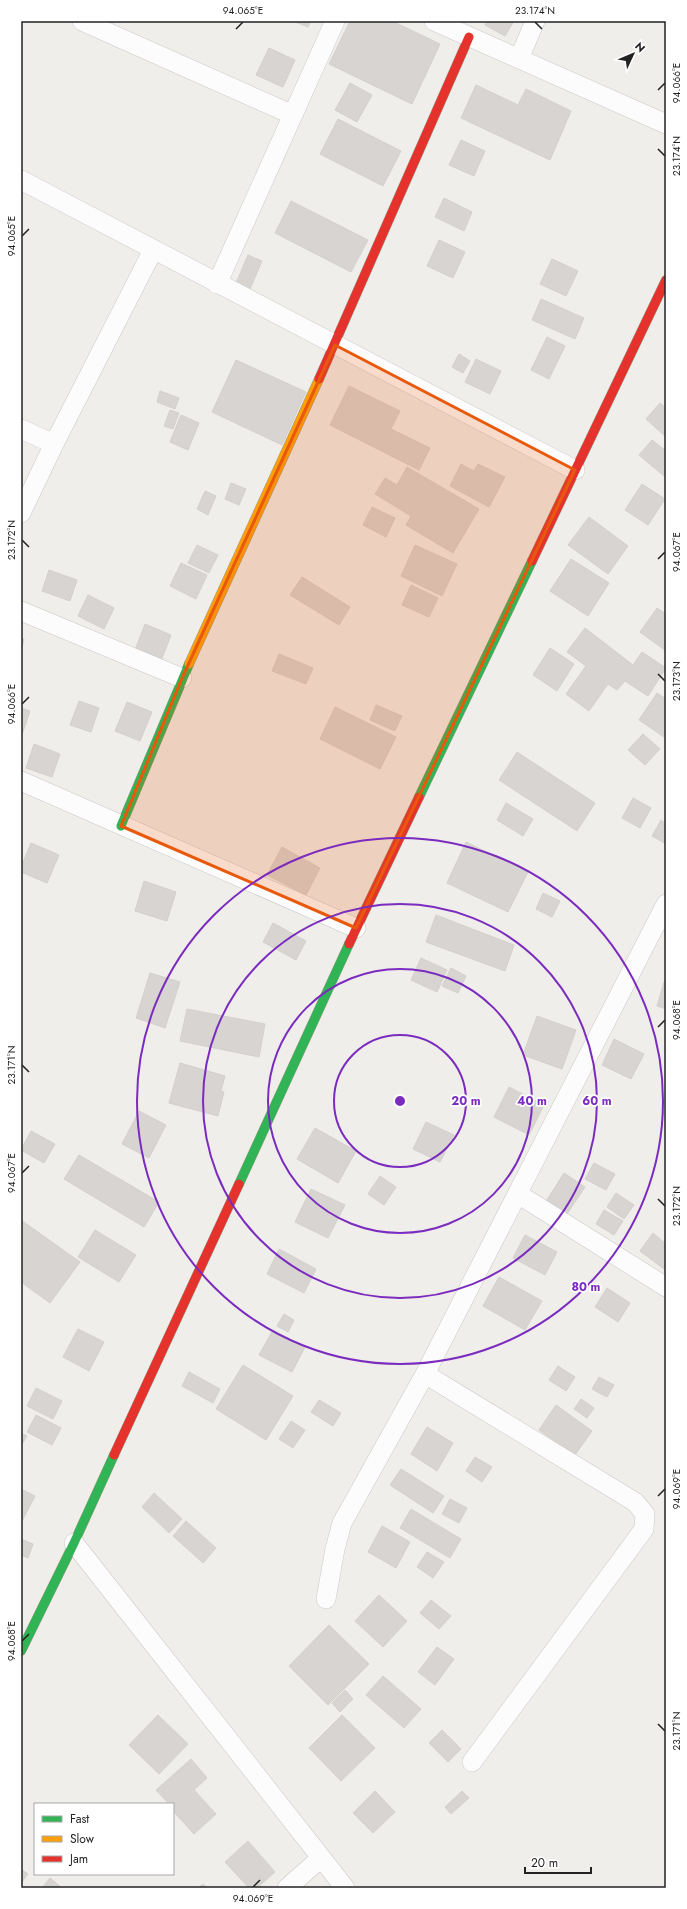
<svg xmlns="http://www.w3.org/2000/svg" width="687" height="1909" font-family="Jost,sans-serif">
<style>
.building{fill:#d7d4d2;stroke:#d3d0cc}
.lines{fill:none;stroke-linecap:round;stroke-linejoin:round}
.street-casing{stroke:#c9c8c7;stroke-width:20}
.fast-casing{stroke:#999a82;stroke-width:10}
.slow-casing{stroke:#999a82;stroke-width:10}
.jam-casing{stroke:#999a82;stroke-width:10}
.street{stroke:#fdfcfc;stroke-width:19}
.fast{stroke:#30b455;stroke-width:9}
.slow{stroke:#ff9f0a;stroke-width:9}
.jam{stroke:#e5322d;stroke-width:9}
.marked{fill:#e8590c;fill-opacity:0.2;stroke:#e8590c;stroke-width:3;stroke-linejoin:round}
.ticks{fill:none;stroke:#222;stroke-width:1.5}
.ring{fill:none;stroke:#7b2cbf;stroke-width:2}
.centre{fill:#7b2cbf;stroke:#fff;stroke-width:2}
.ring-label{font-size:12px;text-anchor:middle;font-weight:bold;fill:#7b2cbf;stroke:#fff;stroke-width:3.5;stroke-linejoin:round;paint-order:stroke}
.neatline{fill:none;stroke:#222;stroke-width:1.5}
.ticks-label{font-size:10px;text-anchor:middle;fill:#222}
</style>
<rect width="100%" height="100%" fill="#f0eeeb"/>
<!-- building -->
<path class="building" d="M 293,21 L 311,21 L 308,27 Z
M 350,21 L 392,21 L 440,44 L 412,104 L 329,64 Z
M 487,21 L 514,21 L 505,36 L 485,25 Z
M 269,48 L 295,60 L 283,87 L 256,75 Z
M 350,83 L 372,95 L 357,122 L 335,110 Z
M 476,85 L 518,105 L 526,89 L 571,111 L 550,160 L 461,118 Z
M 338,119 L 401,151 L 383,186 L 320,154 Z
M 461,140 L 485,151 L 474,176 L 449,165 Z
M 444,198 L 472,212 L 464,231 L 435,217 Z
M 291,201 L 368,240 L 351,272 L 275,233 Z
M 439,240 L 465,252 L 453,278 L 427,266 Z
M 248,255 L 262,261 L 250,289 L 236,283 Z
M 552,259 L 578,271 L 566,296 L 540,284 Z
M 541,299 L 584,318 L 575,339 L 532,320 Z
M 547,337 L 565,346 L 549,379 L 531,370 Z
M 459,354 L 470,361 L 463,373 L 452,367 Z
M 476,359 L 501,371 L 490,394 L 465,382 Z
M 236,360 L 306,392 L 282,445 L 212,412 Z
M 349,386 L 400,411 L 391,429 L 430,448 L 419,470 L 330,425 Z
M 160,391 L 179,398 L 175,409 L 157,402 Z
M 660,403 L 666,408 L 666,437 L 646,419 Z
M 170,410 L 179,413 L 173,429 L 164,426 Z
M 181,415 L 199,423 L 188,450 L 170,442 Z
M 652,440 L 666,451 L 666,474 L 664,476 L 639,455 Z
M 461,464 L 474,471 L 478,464 L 505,477 L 489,507 L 450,486 Z
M 407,467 L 479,509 L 453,553 L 406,525 L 411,516 L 375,494 L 385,478 L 397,485 Z
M 231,483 L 246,489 L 239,505 L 225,499 Z
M 642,484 L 665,499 L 648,525 L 625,510 Z
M 205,491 L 216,496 L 208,515 L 197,509 Z
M 372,507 L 395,518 L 386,537 L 363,525 Z
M 589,517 L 628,546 L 608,574 L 568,545 Z
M 197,545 L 218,555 L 209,573 L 188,563 Z
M 415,545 L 457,564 L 442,596 L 401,576 Z
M 571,559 L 609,583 L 588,616 L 550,591 Z
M 181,563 L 207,575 L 196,599 L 170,586 Z
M 49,570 L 77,580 L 70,601 L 42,591 Z
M 302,577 L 350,607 L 339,625 L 290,595 Z
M 411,585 L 438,598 L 429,617 L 402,605 Z
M 88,595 L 114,608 L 104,629 L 78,616 Z
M 657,608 L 666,614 L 666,651 L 640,632 Z
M 145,624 L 171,635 L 161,661 L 135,650 Z
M 585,628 L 633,665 L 642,652 L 666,668 L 648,696 L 625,681 L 617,690 L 608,684 L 589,711 L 566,694 L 586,666 L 567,652 Z
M 21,639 L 24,639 L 21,652 Z
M 550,648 L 574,664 L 557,691 L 533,675 Z
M 279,654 L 313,668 L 306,684 L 272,671 Z
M 657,693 L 666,699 L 666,735 L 664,737 L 639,720 Z
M 79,701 L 99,708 L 91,732 L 70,725 Z
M 127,702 L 152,712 L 140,741 L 115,731 Z
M 376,705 L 402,716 L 395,731 L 370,720 Z
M 335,707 L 396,737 L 380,769 L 320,739 Z
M 21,708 L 30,711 L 21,738 Z
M 643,734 L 660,749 L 645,765 L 628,750 Z
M 34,744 L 60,754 L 52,777 L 26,768 Z
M 517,752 L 595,803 L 577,831 L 499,780 Z
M 633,798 L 651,808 L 640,828 L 622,818 Z
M 506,803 L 533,819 L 523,836 L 497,820 Z
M 661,820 L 666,824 L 666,844 L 652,836 Z
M 466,842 L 528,872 L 508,912 L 447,883 Z
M 31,843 L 59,855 L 47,883 L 21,872 L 21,867 Z
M 282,847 L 320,868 L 306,895 L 267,875 Z
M 144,881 L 176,892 L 167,921 L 135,911 Z
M 543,893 L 560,901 L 552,917 L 536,909 Z
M 436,915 L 514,945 L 505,971 L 426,942 Z
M 273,923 L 306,941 L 296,960 L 263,942 Z
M 421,958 L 447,970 L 437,992 L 411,980 Z
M 451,968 L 466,976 L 458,993 L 442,986 Z
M 150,973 L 180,982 L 165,1028 L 136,1018 Z
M 664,982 L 666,983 L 666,1009 L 657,1006 Z
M 187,1009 L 265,1024 L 259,1057 L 180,1041 Z
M 537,1016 L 576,1030 L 562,1069 L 523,1055 Z
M 614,1039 L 644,1054 L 631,1079 L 602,1065 Z
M 180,1063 L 225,1076 L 221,1091 L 224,1092 L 218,1116 L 169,1103 Z
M 509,1087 L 544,1105 L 529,1135 L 494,1117 Z
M 139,1111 L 166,1125 L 149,1158 L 122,1144 Z
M 426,1122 L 454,1135 L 440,1162 L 413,1149 Z
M 315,1128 L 356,1151 L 338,1183 L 297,1159 Z
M 31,1131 L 55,1144 L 44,1163 L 21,1150 Z
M 79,1155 L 159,1202 L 144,1227 L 64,1179 Z
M 594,1163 L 615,1174 L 606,1190 L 585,1179 Z
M 564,1173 L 585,1187 L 565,1217 L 545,1203 Z
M 380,1176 L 396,1187 L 384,1205 L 368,1194 Z
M 311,1189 L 345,1205 L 328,1238 L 295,1222 Z
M 616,1193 L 634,1205 L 624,1219 L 607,1207 Z
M 604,1210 L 623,1221 L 614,1235 L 596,1224 Z
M 21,1220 L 80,1262 L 50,1303 L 21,1282 Z
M 95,1230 L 136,1255 L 119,1282 L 78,1257 Z
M 653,1233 L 666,1244 L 666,1266 L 664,1269 L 640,1251 Z
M 525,1235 L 557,1252 L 545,1275 L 513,1258 Z
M 279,1249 L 316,1269 L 304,1293 L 267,1274 Z
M 499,1277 L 542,1301 L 525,1330 L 483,1306 Z
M 607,1288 L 630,1303 L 618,1322 L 595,1307 Z
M 284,1314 L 294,1320 L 288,1332 L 277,1326 Z
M 78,1329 L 104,1342 L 89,1371 L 63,1357 Z
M 273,1330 L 305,1347 L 292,1372 L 259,1355 Z
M 243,1365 L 293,1396 L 266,1440 L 216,1409 Z
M 558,1366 L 575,1377 L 566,1391 L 549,1380 Z
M 189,1372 L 220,1389 L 213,1403 L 182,1386 Z
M 599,1377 L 614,1385 L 607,1397 L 592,1389 Z
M 36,1388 L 62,1401 L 53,1419 L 27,1406 Z
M 581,1399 L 594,1408 L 587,1418 L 574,1409 Z
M 319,1400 L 341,1413 L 333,1426 L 311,1412 Z
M 556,1405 L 592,1431 L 575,1455 L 539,1430 Z
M 36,1415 L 61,1428 L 52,1445 L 27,1432 Z
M 291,1421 L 305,1430 L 293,1448 L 279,1439 Z
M 427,1427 L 453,1443 L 437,1471 L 411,1454 Z
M 21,1433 L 27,1436 L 21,1446 Z
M 475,1457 L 492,1467 L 482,1482 L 466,1471 Z
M 401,1469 L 444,1496 L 433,1513 L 390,1485 Z
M 21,1489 L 35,1496 L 21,1523 Z
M 154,1493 L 182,1519 L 169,1533 L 142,1507 Z
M 450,1499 L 467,1508 L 459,1523 L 442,1514 Z
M 411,1509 L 461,1539 L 450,1558 L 400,1528 Z
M 186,1521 L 216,1548 L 203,1563 L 173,1536 Z
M 382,1526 L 410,1542 L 396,1568 L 368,1552 Z
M 21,1539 L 33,1544 L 28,1558 L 21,1555 Z
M 427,1552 L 444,1562 L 433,1578 L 417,1567 Z
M 379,1595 L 407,1621 L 383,1647 L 355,1621 Z
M 431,1600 L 451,1616 L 439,1629 L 420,1613 Z
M 329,1625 L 369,1664 L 328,1705 L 289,1666 Z
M 437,1647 L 454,1659 L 435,1685 L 418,1672 Z
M 383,1676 L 421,1709 L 404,1728 L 366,1695 Z
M 345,1690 L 353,1699 L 340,1712 L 332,1703 Z
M 158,1715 L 188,1744 L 159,1774 L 129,1745 Z
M 342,1715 L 375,1748 L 341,1781 L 309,1748 Z
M 442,1730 L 461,1749 L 448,1762 L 429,1743 Z
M 191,1759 L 207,1778 L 194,1790 L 216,1814 L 194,1834 L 173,1811 L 173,1804 L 169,1804 L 156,1790 Z
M 375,1791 L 395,1812 L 373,1833 L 353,1813 Z
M 462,1791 L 469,1798 L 451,1814 L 445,1807 Z
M 248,1841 L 275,1872 L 257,1888 L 249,1888 L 225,1862 Z
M 21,1869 L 28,1874 L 21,1883 Z
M 50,1878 L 62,1888 L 42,1888 Z
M 203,1884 L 207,1888 L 198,1888 Z"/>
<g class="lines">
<defs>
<path id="street" d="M 82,21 L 293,115
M 434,21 L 666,124
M 519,59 L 535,21
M 21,180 L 575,470
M 217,284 L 335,21
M 21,429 L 54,444
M 21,513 L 54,444 L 153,250
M 21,611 L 182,678
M 21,781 L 356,928
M 518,1194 L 666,1287
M 425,1374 L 635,1502 L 645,1514 L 644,1529 L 472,1762
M 74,1543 L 345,1888
M 326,1599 L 335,1549 L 342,1523 L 425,1374 L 666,904
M 287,1888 L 321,1858"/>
<path id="fast" d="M 419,797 L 532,561
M 121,826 L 189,664
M 239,1184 L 349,944
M 21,1651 L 74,1543 L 114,1455"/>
<path id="slow" d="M 189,664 L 319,379"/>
<path id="jam" d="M 319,379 L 469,37
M 532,561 L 666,280
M 349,944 L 419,797
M 114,1455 L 239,1184"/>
</defs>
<!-- street casing -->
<use href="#street" class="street-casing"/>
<!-- fast casing -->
<use href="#fast" class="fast-casing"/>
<!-- slow casing -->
<use href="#slow" class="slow-casing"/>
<!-- jam casing -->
<use href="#jam" class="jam-casing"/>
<!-- street -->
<use href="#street" class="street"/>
<!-- fast -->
<use href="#fast" class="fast"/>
<!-- slow -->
<use href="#slow" class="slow"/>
<!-- jam -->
<use href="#jam" class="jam"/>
</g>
<!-- marked area -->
<path class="marked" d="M 335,345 L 575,470 L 356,928 L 121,826 L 182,678 Z"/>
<!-- ticks -->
<path class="ticks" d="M 535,22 L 542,29M 236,29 L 243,22M 658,90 L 665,83M 658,149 L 665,156M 22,236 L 29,229M 22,540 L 29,547M 658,559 L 665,552M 658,674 L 665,681M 22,704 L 29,697M 658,1027 L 665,1020M 22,1065 L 29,1072M 22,1173 L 29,1166M 658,1199 L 665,1206M 658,1496 L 665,1489M 22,1641 L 29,1634M 658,1724 L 665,1731M 253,1887 L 260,1880"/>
<!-- distance rings -->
<g class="ring">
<circle cx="400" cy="1101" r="66"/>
<circle cx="400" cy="1101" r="132"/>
<circle cx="400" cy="1101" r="197"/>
<circle cx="400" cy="1101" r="263"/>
</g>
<circle cx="400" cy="1101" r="6" class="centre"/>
<g class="ring-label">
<text x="466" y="1105">20 m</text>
<text x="532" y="1105">40 m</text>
<text x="597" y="1105">60 m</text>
<text x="586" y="1291">80 m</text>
</g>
<!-- border -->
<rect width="687" height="1909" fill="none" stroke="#ffffff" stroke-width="44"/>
<!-- legend -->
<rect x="34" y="1803" width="140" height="72" fill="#ffffff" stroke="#a7a7a7"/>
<rect x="42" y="1816" width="20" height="6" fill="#30b455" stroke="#a7a7a7"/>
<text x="70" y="1823" font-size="12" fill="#222222">Fast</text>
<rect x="42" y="1836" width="20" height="6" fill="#ff9f0a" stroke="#a7a7a7"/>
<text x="70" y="1843" font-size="12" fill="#222222">Slow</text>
<rect x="42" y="1856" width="20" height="6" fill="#e5322d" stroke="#a7a7a7"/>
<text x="70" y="1863" font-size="12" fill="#222222">Jam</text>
<!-- north arrow -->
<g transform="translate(633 54) rotate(46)" stroke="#ffffff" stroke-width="3" paint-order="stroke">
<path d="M0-3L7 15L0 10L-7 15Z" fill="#222222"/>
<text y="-6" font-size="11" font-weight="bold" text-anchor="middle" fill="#222222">N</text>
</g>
<!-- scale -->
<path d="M525 1867v6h66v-6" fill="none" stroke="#222222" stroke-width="2"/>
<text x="531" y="1867" font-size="12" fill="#222222" stroke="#ffffff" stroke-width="3" paint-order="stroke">20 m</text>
<rect x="22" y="22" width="643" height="1865" class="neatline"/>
<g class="ticks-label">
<text x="243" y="14">94.065°E</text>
<text x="535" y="14">23.174°N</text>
<text transform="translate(676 83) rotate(-90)" y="4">94.066°E</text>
<text transform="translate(676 156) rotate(-90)" y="4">23.174°N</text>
<text transform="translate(11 236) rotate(-90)" y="4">94.065°E</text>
<text transform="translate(11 540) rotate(-90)" y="4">23.172°N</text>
<text transform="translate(676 552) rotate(-90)" y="4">94.067°E</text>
<text transform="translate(676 681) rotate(-90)" y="4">23.173°N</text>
<text transform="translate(11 704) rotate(-90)" y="4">94.066°E</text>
<text transform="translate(676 1020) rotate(-90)" y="4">94.068°E</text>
<text transform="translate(11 1065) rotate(-90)" y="4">23.171°N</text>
<text transform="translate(11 1173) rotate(-90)" y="4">94.067°E</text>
<text transform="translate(676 1206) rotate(-90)" y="4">23.172°N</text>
<text transform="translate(676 1489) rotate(-90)" y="4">94.069°E</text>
<text transform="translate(11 1641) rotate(-90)" y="4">94.068°E</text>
<text transform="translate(676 1731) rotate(-90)" y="4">23.171°N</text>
<text x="253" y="1902">94.069°E</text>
</g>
</svg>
